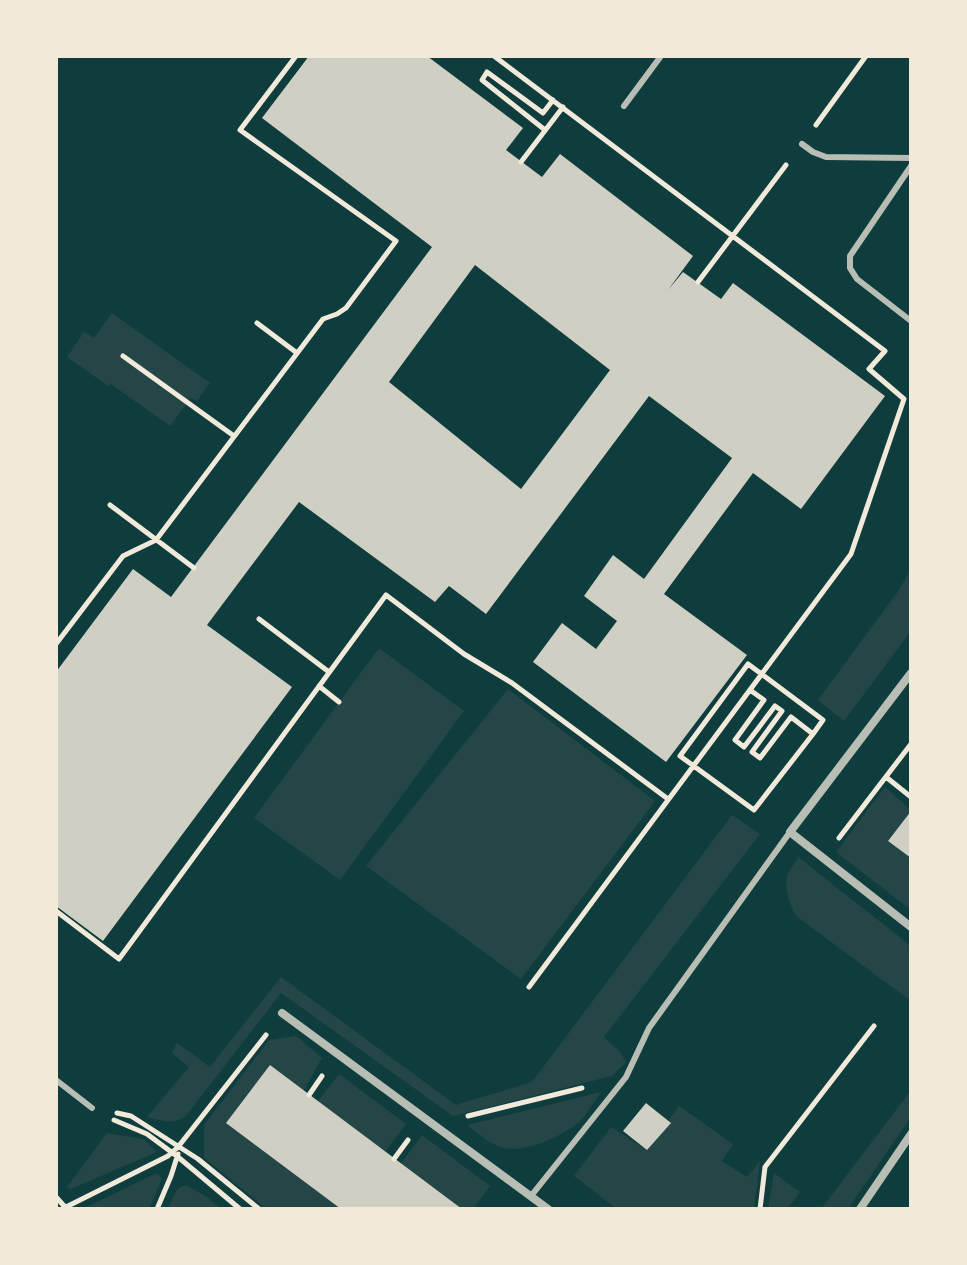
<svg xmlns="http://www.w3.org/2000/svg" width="967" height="1265" font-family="'Archivo Narrow',sans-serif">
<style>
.green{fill:#244646}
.building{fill:#cfcfc3;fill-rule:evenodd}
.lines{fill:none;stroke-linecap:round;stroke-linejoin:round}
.path{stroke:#f1e9da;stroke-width:5}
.service{stroke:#b8beb3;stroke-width:6}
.minor{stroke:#b8beb3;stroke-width:8}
</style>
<rect width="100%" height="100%" fill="#0f3d3e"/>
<!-- green -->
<path class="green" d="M 112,313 L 210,383 L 197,401 L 191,398 L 170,426 L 111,384 L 108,386 L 67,357 L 84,332 L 94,338 Z
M 911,569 L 911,631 L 844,721 L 818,700 L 899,590 Z
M 379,648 L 464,711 L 340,880 L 254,818 Z
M 508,689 L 655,801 L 521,979 L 366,866 Z
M 885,787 L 911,810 L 888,841 L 911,858 L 911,910 L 836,852 Z
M 732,815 L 760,834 L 604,1037 L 621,1053 L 626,1062 L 612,1076 L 453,1116 L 281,993 L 186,1116 C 173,1125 162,1121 147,1117 L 189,1067 L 172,1053 L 177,1043 L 210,1067 L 281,977 L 456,1105 L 532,1082 Z
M 798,857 L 911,946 L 911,1001 L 796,916 C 790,905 784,888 787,876 C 789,870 795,863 798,857 Z
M 296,1036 L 322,1058 L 304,1090 L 341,1209 L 267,1209 L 204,1158 L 204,1125 L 269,1040 Z
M 339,1074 L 406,1124 L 385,1152 L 318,1101 Z
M 911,1090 L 911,1117 L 848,1209 L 824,1209 L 822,1208 Z
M 601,1092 C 594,1102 588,1113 579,1122 C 562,1137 520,1156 498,1146 C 487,1142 477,1132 467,1125 Z
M 679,1106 L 733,1144 L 722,1161 L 747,1177 L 760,1161 L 754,1209 L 617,1209 L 574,1176 L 611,1127 L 647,1150 Z
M 107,1133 L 143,1139 L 157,1152 L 71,1189 L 67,1187 Z
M 422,1135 L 490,1186 L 473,1209 L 462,1209 L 401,1163 Z
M 157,1173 L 162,1179 L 149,1209 L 82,1209 Z
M 774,1173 L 800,1192 L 787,1209 L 768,1209 Z
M 186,1185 L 207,1197 L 221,1209 L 167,1209 L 178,1188 Z"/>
<!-- building -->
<path class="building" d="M 309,56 L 427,56 L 523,128 L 506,150 L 542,177 L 560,154 L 693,256 L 668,290 L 683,272 L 721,299 L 733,283 L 885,396 L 801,509 L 753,473 L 664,594 L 747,655 L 666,762 L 533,662 L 562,623 L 596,649 L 617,621 L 584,596 L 613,555 L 644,579 L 732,458 L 649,396 L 486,614 L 449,586 L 435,602 L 299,502 L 207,625 L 292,687 L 103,941 L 56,906 L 56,672 L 133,569 L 171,597 L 432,247 L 262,118 ZM 475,265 L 610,370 L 521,489 L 389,382 Z
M 911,811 L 911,858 L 888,841 Z
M 270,1065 L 462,1209 L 341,1209 L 226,1123 Z
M 646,1103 L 671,1123 L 647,1150 L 623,1131 Z"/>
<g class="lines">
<!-- path -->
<path class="path" d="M 494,56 L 885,351 L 869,369 L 904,399 L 851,554 L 529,987
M 816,125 L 866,56
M 545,130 L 482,80 L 487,72 L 543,113 L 553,100
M 521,162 L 563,107
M 698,282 L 786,165
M 257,323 L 297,353
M 123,356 L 234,436
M 110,505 L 194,568
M 259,619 L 329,672
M 56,644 L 123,556 L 156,540 L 323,319 L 337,314 L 346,308 L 396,241 L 240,130 L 296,56
M 319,686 L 339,702
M 750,690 L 764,700 L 735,740 L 744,747 L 775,706 L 782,711 L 752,752 L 760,758 L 791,717 L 813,734 L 754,810 L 680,756 L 748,664 L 823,720 L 813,734
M 886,777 L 911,797
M 839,838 L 911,744
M 56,911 L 119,959 L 386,595 L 464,654 L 512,683 L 668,799
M 309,1095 L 322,1076
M 117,1113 L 131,1116 L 198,1159 L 259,1209
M 468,1116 L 582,1088
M 114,1120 L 147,1134 L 178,1157 L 240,1209
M 394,1159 L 408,1140
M 56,1197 L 65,1207
M 62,1209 L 168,1156 L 178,1147 L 266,1035
M 157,1209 L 171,1176 L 178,1154
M 760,1209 L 765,1167 L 874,1026"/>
<!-- service -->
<path class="service" d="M 624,106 L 661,56
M 802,144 L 813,152 L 826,157 L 911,158
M 911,321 L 857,279 L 850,268 L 850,256 L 911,166
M 56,1080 L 92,1108
M 531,1196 L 626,1077 L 649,1028 L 790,832"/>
<!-- minor -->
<path class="minor" d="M 911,673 L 790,832 L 911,927
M 282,1013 L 548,1209
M 860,1209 L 911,1134"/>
</g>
<!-- border -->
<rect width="967" height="1265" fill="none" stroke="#f1e9da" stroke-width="116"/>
</svg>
